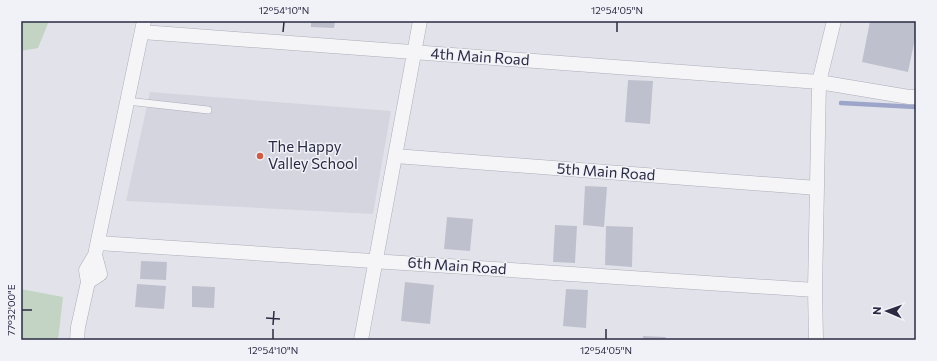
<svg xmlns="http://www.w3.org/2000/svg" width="937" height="361" font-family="Commissioner,sans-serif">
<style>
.built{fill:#d4d5df}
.green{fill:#c3d4c4}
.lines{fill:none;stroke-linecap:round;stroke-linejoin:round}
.stream{stroke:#9da5ca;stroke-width:4.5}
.building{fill:#bfc0cd}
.service-casing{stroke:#abacb8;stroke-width:8}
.minor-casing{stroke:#abacb8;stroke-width:15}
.service{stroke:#f5f5f8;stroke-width:7}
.minor{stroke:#f5f5f8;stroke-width:14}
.ticks{fill:none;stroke:#2a2b42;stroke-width:1.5}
.poi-dot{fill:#cf5c47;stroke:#f1f2f8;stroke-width:1.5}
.labels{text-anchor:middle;stroke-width:3;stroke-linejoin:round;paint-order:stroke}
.street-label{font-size:15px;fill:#2a2b42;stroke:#f1f2f8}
.poi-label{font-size:15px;fill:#2a2b42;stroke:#f1f2f8;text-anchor:start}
.neatline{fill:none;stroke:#2a2b42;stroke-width:1.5}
.ticks-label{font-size:10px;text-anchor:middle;fill:#2a2b42}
</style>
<rect width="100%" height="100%" fill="#e2e3ea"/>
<!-- built -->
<path class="built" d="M 150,92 L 391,111 L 373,214 L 126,201 Z"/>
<!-- green -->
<path class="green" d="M 21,21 L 49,21 L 38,48 L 21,51 Z
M 21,289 L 63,297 L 58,340 L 21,340 Z"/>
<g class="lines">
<!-- stream -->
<path class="stream" d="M 841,103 L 916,107"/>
</g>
<!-- building -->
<path class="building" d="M 311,21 L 335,21 L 334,28 L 311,27 Z
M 870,21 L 916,21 L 916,34 L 908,72 L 862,62 Z
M 628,80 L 653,81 L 650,124 L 625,122 Z
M 585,186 L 607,187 L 604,227 L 583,225 Z
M 447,217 L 473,219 L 470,251 L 444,249 Z
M 555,225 L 577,226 L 575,263 L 553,262 Z
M 606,226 L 633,227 L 632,267 L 605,265 Z
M 141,261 L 167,262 L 166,280 L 140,279 Z
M 405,282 L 434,285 L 430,324 L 401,321 Z
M 137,284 L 166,286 L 164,309 L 135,307 Z
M 192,286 L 215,287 L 214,308 L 192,307 Z
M 566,289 L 588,290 L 586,328 L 563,326 Z
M 643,336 L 666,337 L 665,340 L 643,340 Z"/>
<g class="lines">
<defs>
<path id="service" d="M 127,101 L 208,110"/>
<path id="minor" d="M 142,32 L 819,82 L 909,97 L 916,97
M 395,156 L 817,188
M 98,243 L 815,290
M 88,282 L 100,274 L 95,255
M 77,340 L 78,327 L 88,282 L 86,270 L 95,255 L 144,21
M 361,340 L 420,21
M 816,340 L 815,290 L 819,82 L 834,21"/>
</defs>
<!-- service casing -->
<use href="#service" class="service-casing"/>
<!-- minor casing -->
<use href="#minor" class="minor-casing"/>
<!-- service -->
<use href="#service" class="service"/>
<!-- minor -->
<use href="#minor" class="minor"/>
</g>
<!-- ticks -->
<path class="ticks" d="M 283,32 L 284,22M 617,32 L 617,22M 22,310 L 32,310M 266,318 L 280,319M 273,325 L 274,311M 273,339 L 273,329M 606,339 L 606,329"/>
<!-- markers -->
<circle class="poi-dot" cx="260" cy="156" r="4"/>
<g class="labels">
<!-- street labels -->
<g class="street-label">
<text transform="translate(480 57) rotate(4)" y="5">4th Main Road</text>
<text transform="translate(606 172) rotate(4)" y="5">5th Main Road</text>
<text transform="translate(457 266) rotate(4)" y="5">6th Main Road</text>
</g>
<!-- poi labels -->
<g class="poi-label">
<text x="268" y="152">The Happy<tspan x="268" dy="17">Valley School</tspan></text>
</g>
</g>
<!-- border -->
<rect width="937" height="361" fill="none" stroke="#f1f2f8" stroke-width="44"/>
<!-- north arrow -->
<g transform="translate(887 311) rotate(272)" stroke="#f1f2f8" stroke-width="3" paint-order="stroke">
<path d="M0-3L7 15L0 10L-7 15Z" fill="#2a2b42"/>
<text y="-6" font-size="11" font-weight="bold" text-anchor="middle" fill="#2a2b42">N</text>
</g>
<rect x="22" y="22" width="893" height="317" class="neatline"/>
<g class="ticks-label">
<text x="284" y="14">12°54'10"N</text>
<text x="617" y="14">12°54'05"N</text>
<text transform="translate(11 310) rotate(-90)" y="4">77°32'00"E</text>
<text x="273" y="354">12°54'10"N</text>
<text x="606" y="354">12°54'05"N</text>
</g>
</svg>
